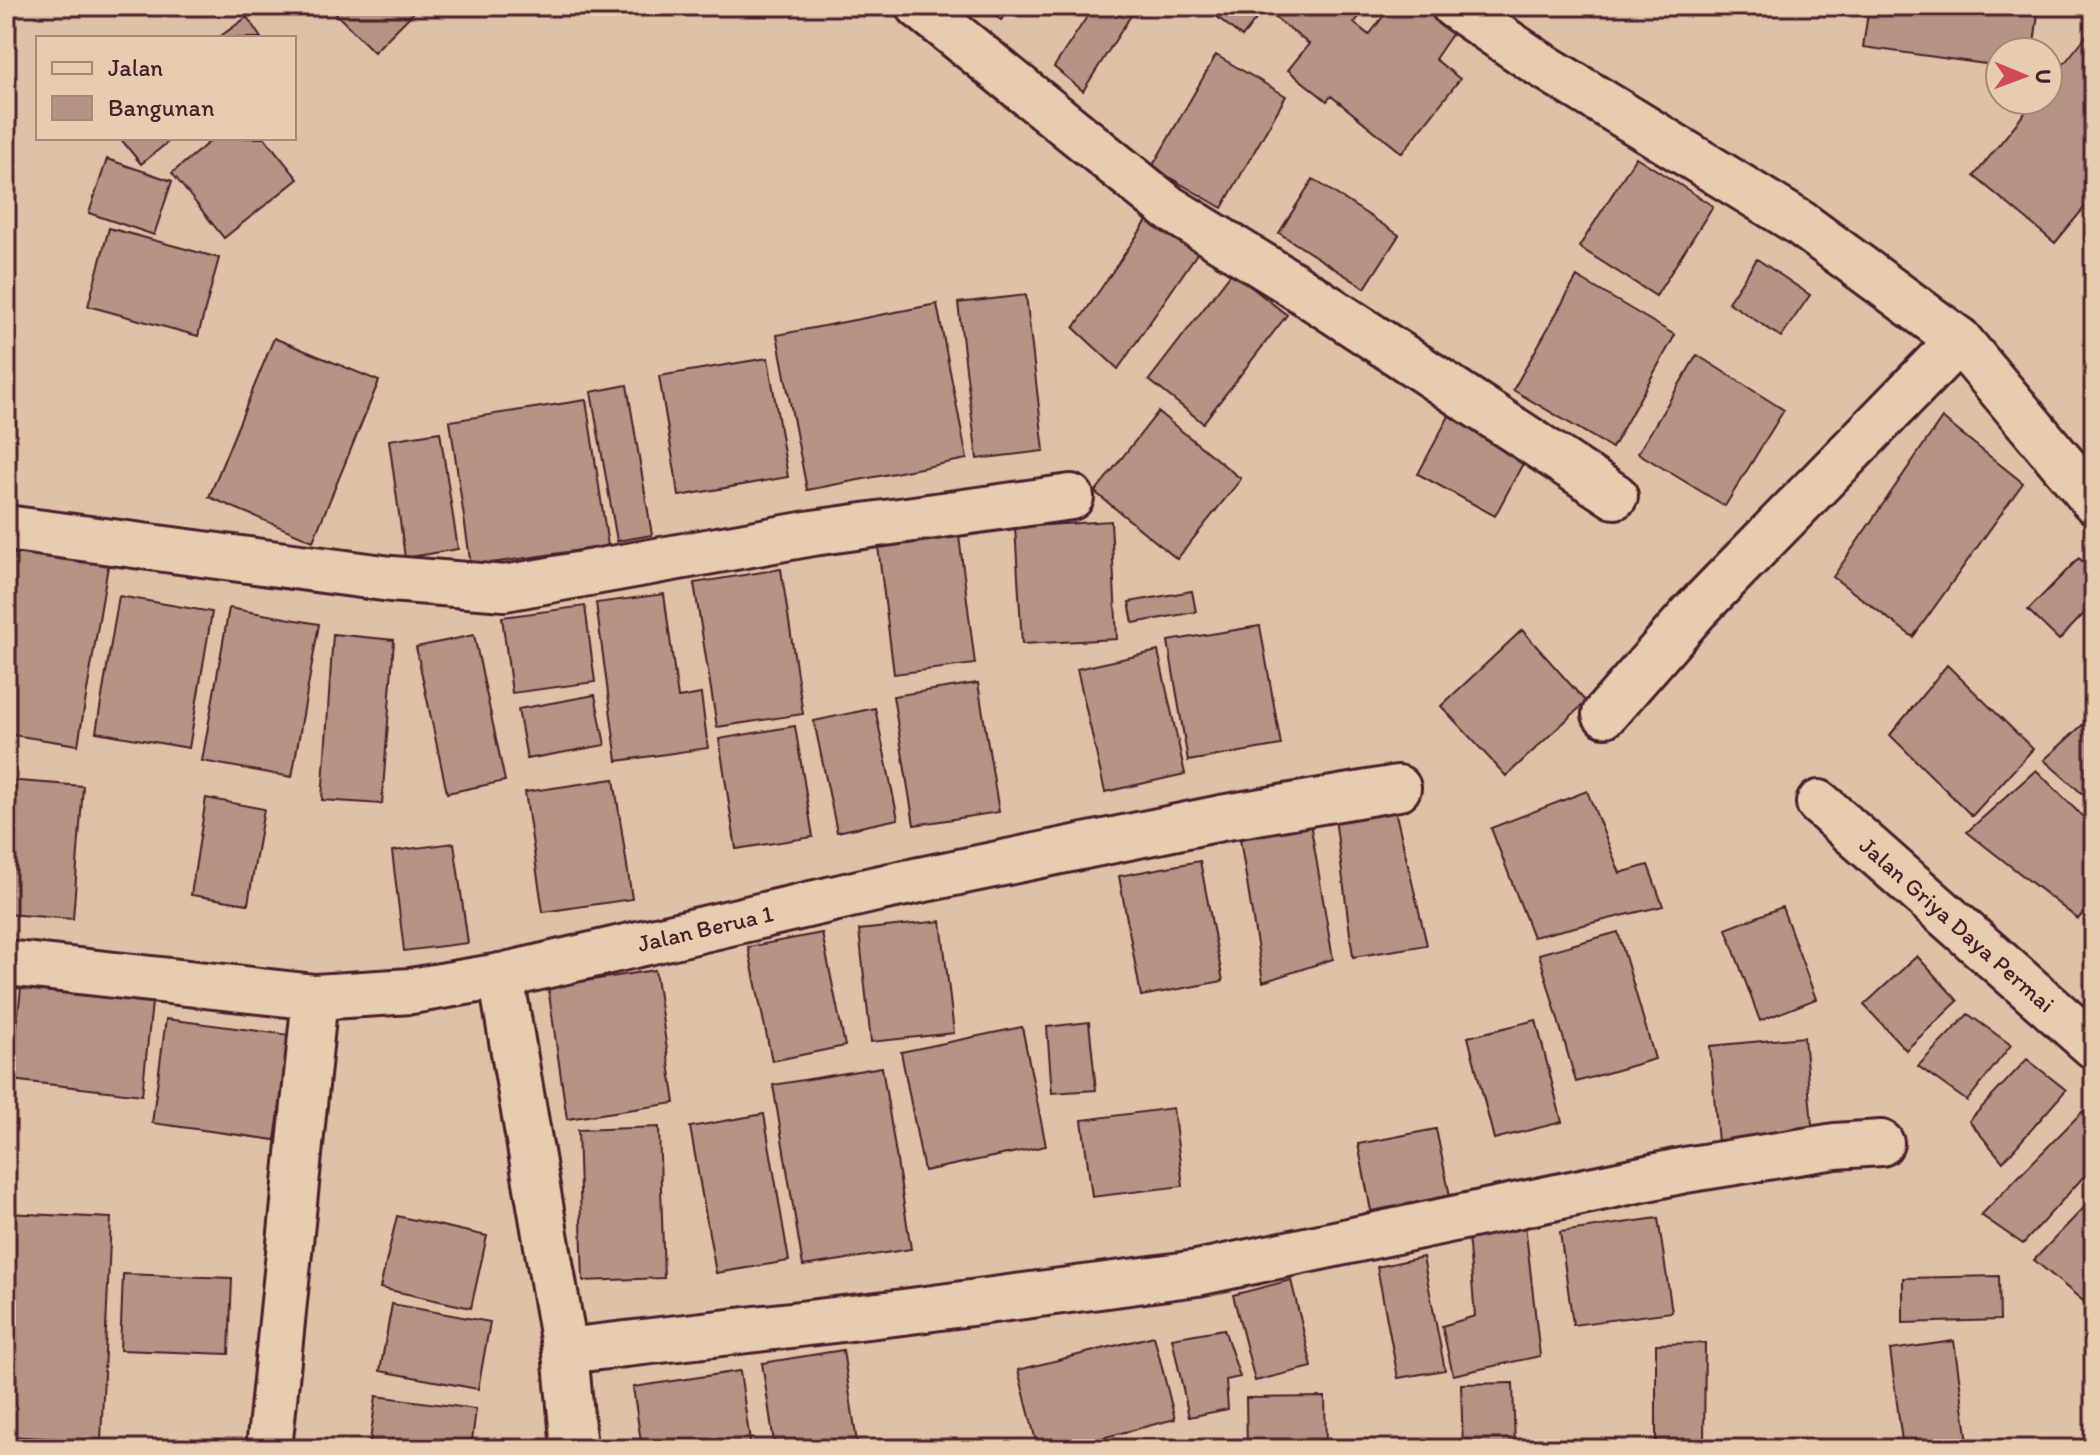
<svg xmlns="http://www.w3.org/2000/svg" width="2100" height="1455" font-family="Itim,sans-serif">
<style>
.building{fill:#b49484;stroke:#4a1f2b;stroke-width:2}
.lines{fill:none;stroke-linecap:round;stroke-linejoin:round}
.street-casing{stroke:#4a1f2b;stroke-width:50}
.street{stroke:#e7cdaf;stroke-width:44}
.labels{text-anchor:middle;stroke-width:6;stroke-linejoin:round;paint-order:stroke}
.street-label{font-size:24px;fill:#4a1f2b;stroke:#e7cdaf}
</style>
<rect width="100%" height="100%" fill="#dec2a7"/>
<filter id="ink" filterUnits="userSpaceOnUse"><feTurbulence type="fractalNoise" baseFrequency=".0125" numOctaves="2"/><feDisplacementMap in="SourceGraphic" scale="16" xChannelSelector="R" yChannelSelector="G"/><feConvolveMatrix kernelMatrix="1 2 1 2 8 2 1 2 1" color-interpolation-filters="sRGB"/></filter>
<g filter="url(#ink)">
<!-- building -->
<path class="building" d="M 328,6 L 420,6 L 374,52 Z
M 985,6 L 1013,6 L 1001,20 Z
M 1094,6 L 1137,6 L 1083,91 L 1054,67 Z
M 1204,6 L 1368,6 L 1354,23 L 1369,35 L 1391,6 L 1425,6 L 1457,27 L 1435,59 L 1460,79 L 1402,153 L 1331,96 L 1327,101 L 1288,70 L 1309,44 L 1264,9 L 1242,37 Z
M 1869,6 L 2039,6 L 2033,52 L 2000,52 L 2000,66 L 1863,47 Z
M 247,17 L 261,38 L 218,38 Z
M 2094,26 L 2094,196 L 2055,243 L 1974,176 L 2035,100 L 2048,100 L 2048,84 Z
M 1216,55 L 1286,96 L 1222,208 L 1152,167 Z
M 120,138 L 173,138 L 141,164 Z
M 214,138 L 265,138 L 298,179 L 224,238 L 172,173 Z
M 1636,157 L 1713,206 L 1656,296 L 1579,247 Z
M 107,159 L 172,181 L 154,235 L 89,213 Z
M 1313,179 L 1399,235 L 1365,288 L 1279,233 Z
M 1149,218 L 1198,252 L 1118,369 L 1074,328 Z
M 109,228 L 219,258 L 198,336 L 88,306 Z
M 1757,259 L 1810,295 L 1781,337 L 1728,302 Z
M 1232,272 L 1287,315 L 1203,423 L 1149,380 Z
M 1577,277 L 1675,335 L 1612,448 L 1513,390 Z
M 1026,295 L 1044,451 L 977,459 L 958,303 Z
M 937,304 L 967,459 L 807,490 L 777,335 Z
M 274,338 L 379,381 L 313,541 L 209,497 Z
M 1697,355 L 1784,410 L 1725,506 L 1638,453 Z
M 768,358 L 788,477 L 679,496 L 659,376 Z
M 627,385 L 652,535 L 617,541 L 591,392 Z
M 586,400 L 608,546 L 471,566 L 450,421 Z
M 1158,412 L 1241,479 L 1177,559 L 1095,492 Z
M 1451,412 L 1528,454 L 1495,516 L 1418,474 Z
M 1942,418 L 2023,483 L 1913,637 L 1833,577 Z
M 440,432 L 458,549 L 405,558 L 389,440 Z
M 1111,521 L 1117,639 L 1022,644 L 1015,527 Z
M 959,536 L 975,664 L 894,674 L 878,546 Z
M 16,538 L 110,554 L 78,745 L 6,734 L 6,599 Z
M 2079,558 L 2094,573 L 2094,603 L 2059,640 L 2028,610 Z
M 781,569 L 803,714 L 717,727 L 694,583 Z
M 1192,591 L 1196,612 L 1133,623 L 1129,602 Z
M 664,594 L 678,698 L 701,694 L 708,748 L 617,761 L 596,603 Z
M 119,596 L 212,612 L 189,748 L 96,732 Z
M 585,606 L 595,682 L 512,693 L 502,617 Z
M 229,608 L 319,624 L 292,777 L 202,761 Z
M 1260,626 L 1281,745 L 1188,761 L 1168,641 Z
M 1522,630 L 1586,702 L 1506,776 L 1441,706 Z
M 333,634 L 394,640 L 382,804 L 322,800 Z
M 474,635 L 505,781 L 447,793 L 416,647 Z
M 1158,651 L 1185,774 L 1105,792 L 1077,669 Z
M 1947,665 L 2033,749 L 1972,816 L 1890,735 Z
M 978,683 L 999,812 L 914,825 L 893,696 Z
M 595,695 L 605,745 L 527,759 L 518,709 Z
M 875,708 L 898,819 L 837,832 L 814,721 Z
M 2088,720 L 2094,726 L 2094,804 L 2044,760 Z
M 795,726 L 813,837 L 736,849 L 719,739 Z
M 2036,770 L 2094,828 L 2094,900 L 2078,919 L 1967,832 Z
M 614,779 L 632,899 L 543,912 L 525,792 Z
M 6,780 L 83,786 L 73,919 L 6,914 Z
M 1587,791 L 1620,873 L 1648,865 L 1663,906 L 1533,937 L 1491,828 Z
M 206,798 L 264,809 L 248,904 L 191,895 Z
M 1395,810 L 1427,945 L 1353,957 L 1335,818 Z
M 1310,822 L 1333,959 L 1263,982 L 1239,833 Z
M 454,843 L 468,943 L 404,951 L 392,851 Z
M 1200,861 L 1223,981 L 1141,996 L 1119,876 Z
M 1782,907 L 1816,999 L 1760,1021 L 1726,929 Z
M 941,921 L 954,1033 L 871,1042 L 859,930 Z
M 1618,932 L 1655,1059 L 1576,1082 L 1539,954 Z
M 822,933 L 845,1046 L 772,1061 L 748,947 Z
M 1917,956 L 1958,1001 L 1906,1050 L 1864,1005 Z
M 655,970 L 675,1103 L 567,1119 L 548,987 Z
M 21,988 L 152,1003 L 142,1095 L 11,1080 Z
M 1968,1014 L 2011,1045 L 1967,1101 L 1918,1066 Z
M 166,1019 L 290,1035 L 275,1140 L 152,1123 Z
M 1536,1020 L 1562,1122 L 1494,1139 L 1468,1037 Z
M 1089,1022 L 1096,1090 L 1052,1093 L 1047,1027 Z
M 1022,1027 L 1046,1146 L 924,1171 L 901,1052 Z
M 1804,1037 L 1813,1136 L 1718,1143 L 1710,1046 Z
M 2027,1059 L 2066,1090 L 2003,1162 L 1969,1121 Z
M 882,1067 L 911,1249 L 803,1266 L 773,1085 Z
M 1173,1108 L 1183,1186 L 1092,1197 L 1082,1120 Z
M 2083,1111 L 2094,1122 L 2094,1165 L 2023,1244 L 1981,1215 Z
M 764,1114 L 789,1261 L 716,1273 L 690,1127 Z
M 659,1127 L 664,1278 L 583,1281 L 578,1130 Z
M 1436,1129 L 1450,1196 L 1371,1211 L 1358,1144 Z
M 2094,1197 L 2094,1310 L 2034,1260 Z
M 6,1213 L 111,1218 L 101,1441 L 6,1436 Z
M 397,1216 L 487,1236 L 471,1308 L 380,1288 Z
M 1658,1218 L 1672,1312 L 1573,1325 L 1560,1232 Z
M 1525,1224 L 1540,1356 L 1453,1375 L 1442,1326 L 1475,1316 L 1468,1235 Z
M 1423,1257 L 1445,1370 L 1398,1378 L 1377,1267 Z
M 123,1274 L 232,1278 L 229,1354 L 120,1350 Z
M 1999,1276 L 2000,1320 L 1903,1323 L 1903,1278 Z
M 1291,1280 L 1312,1367 L 1255,1381 L 1233,1295 Z
M 392,1304 L 490,1322 L 478,1389 L 380,1371 Z
M 1224,1329 L 1240,1377 L 1226,1380 L 1228,1409 L 1189,1417 L 1172,1338 Z
M 1154,1336 L 1175,1419 L 1060,1449 L 1038,1449 L 1018,1370 Z
M 1954,1341 L 1969,1449 L 1903,1449 L 1890,1350 Z
M 1705,1343 L 1704,1444 L 1656,1444 L 1656,1344 Z
M 843,1350 L 858,1449 L 775,1449 L 762,1363 Z
M 740,1371 L 751,1449 L 642,1449 L 633,1387 Z
M 1513,1383 L 1515,1449 L 1463,1449 L 1461,1384 Z
M 376,1396 L 476,1409 L 471,1449 L 369,1449 Z
M 1325,1397 L 1326,1449 L 1247,1449 L 1246,1398 Z"/>
<g class="lines">
<defs>
<g id="street">
<path d="M 919,6 L 1169,208 L 1289,282 L 1615,496"/>
<path d="M 1454,6 L 1535,61 L 1800,223 L 1959,340 L 2094,501"/>
<path d="M 6,528 L 391,579 L 505,588 L 813,533 L 1071,497"/>
<path d="M 1605,714 L 1695,611 L 1959,340"/>
<path id="s1" d="M 1819,803 L 2094,1046"/>
<path id="s2" d="M 6,963 L 315,997 L 411,991 L 501,976 L 876,889 L 1221,818 L 1398,788"/>
<path d="M 501,976 L 565,1351 L 574,1449"/>
<path d="M 565,1351 L 903,1312 L 1197,1273 L 1685,1170 L 1835,1146 L 1881,1143"/>
<path d="M 269,1449 L 315,997"/>
</g>
</defs>
<!-- street casing -->
<use href="#street" class="street-casing"/>
<!-- street -->
<use href="#street" class="street"/>
</g>
</g>
<g class="labels">
<!-- street labels -->
<g class="street-label">
<text dy="8" stroke="none"><textPath href="#s1" startOffset="184">Jalan Griya Daya Permai</textPath></text>
<text dy="8" stroke="none"><textPath href="#s2" startOffset="708">Jalan Berua 1</textPath></text>
</g>
</g>
<!-- margin -->
<rect width="2100" height="1455" fill="none" stroke="#e7cdaf" stroke-width="32"/>
<rect x="16" y="16" width="2068" height="1423" fill="none" stroke="#4a1f2b" stroke-width="3" filter="url(#ink)"/>
<!-- legend -->
<rect x="36" y="36" width="260" height="104" fill="#e7cdaf" stroke="#a8877a" stroke-width="2"/>
<rect x="52" y="62" width="40" height="12" fill="#e7cdaf" stroke="#a8877a" stroke-width="2"/>
<text x="108" y="76" font-size="24" fill="#4a1f2b">Jalan</text>
<rect x="52" y="96" width="40" height="24" fill="#b49484" stroke="#a8877a" stroke-width="2"/>
<text x="108" y="116" font-size="24" fill="#4a1f2b">Bangunan</text>
<!-- north arrow -->
<g transform="translate(2024 76) rotate(91)"><circle r="38" fill="#e7cdaf" stroke="#a8877a" stroke-width="2"/>
<path d="M0-6L14 30L0 20L-14 30Z" fill="#d1495b"/>
<text y="-12" font-size="22" font-weight="bold" text-anchor="middle" fill="#4a1f2b">U</text>
</g>
</svg>
